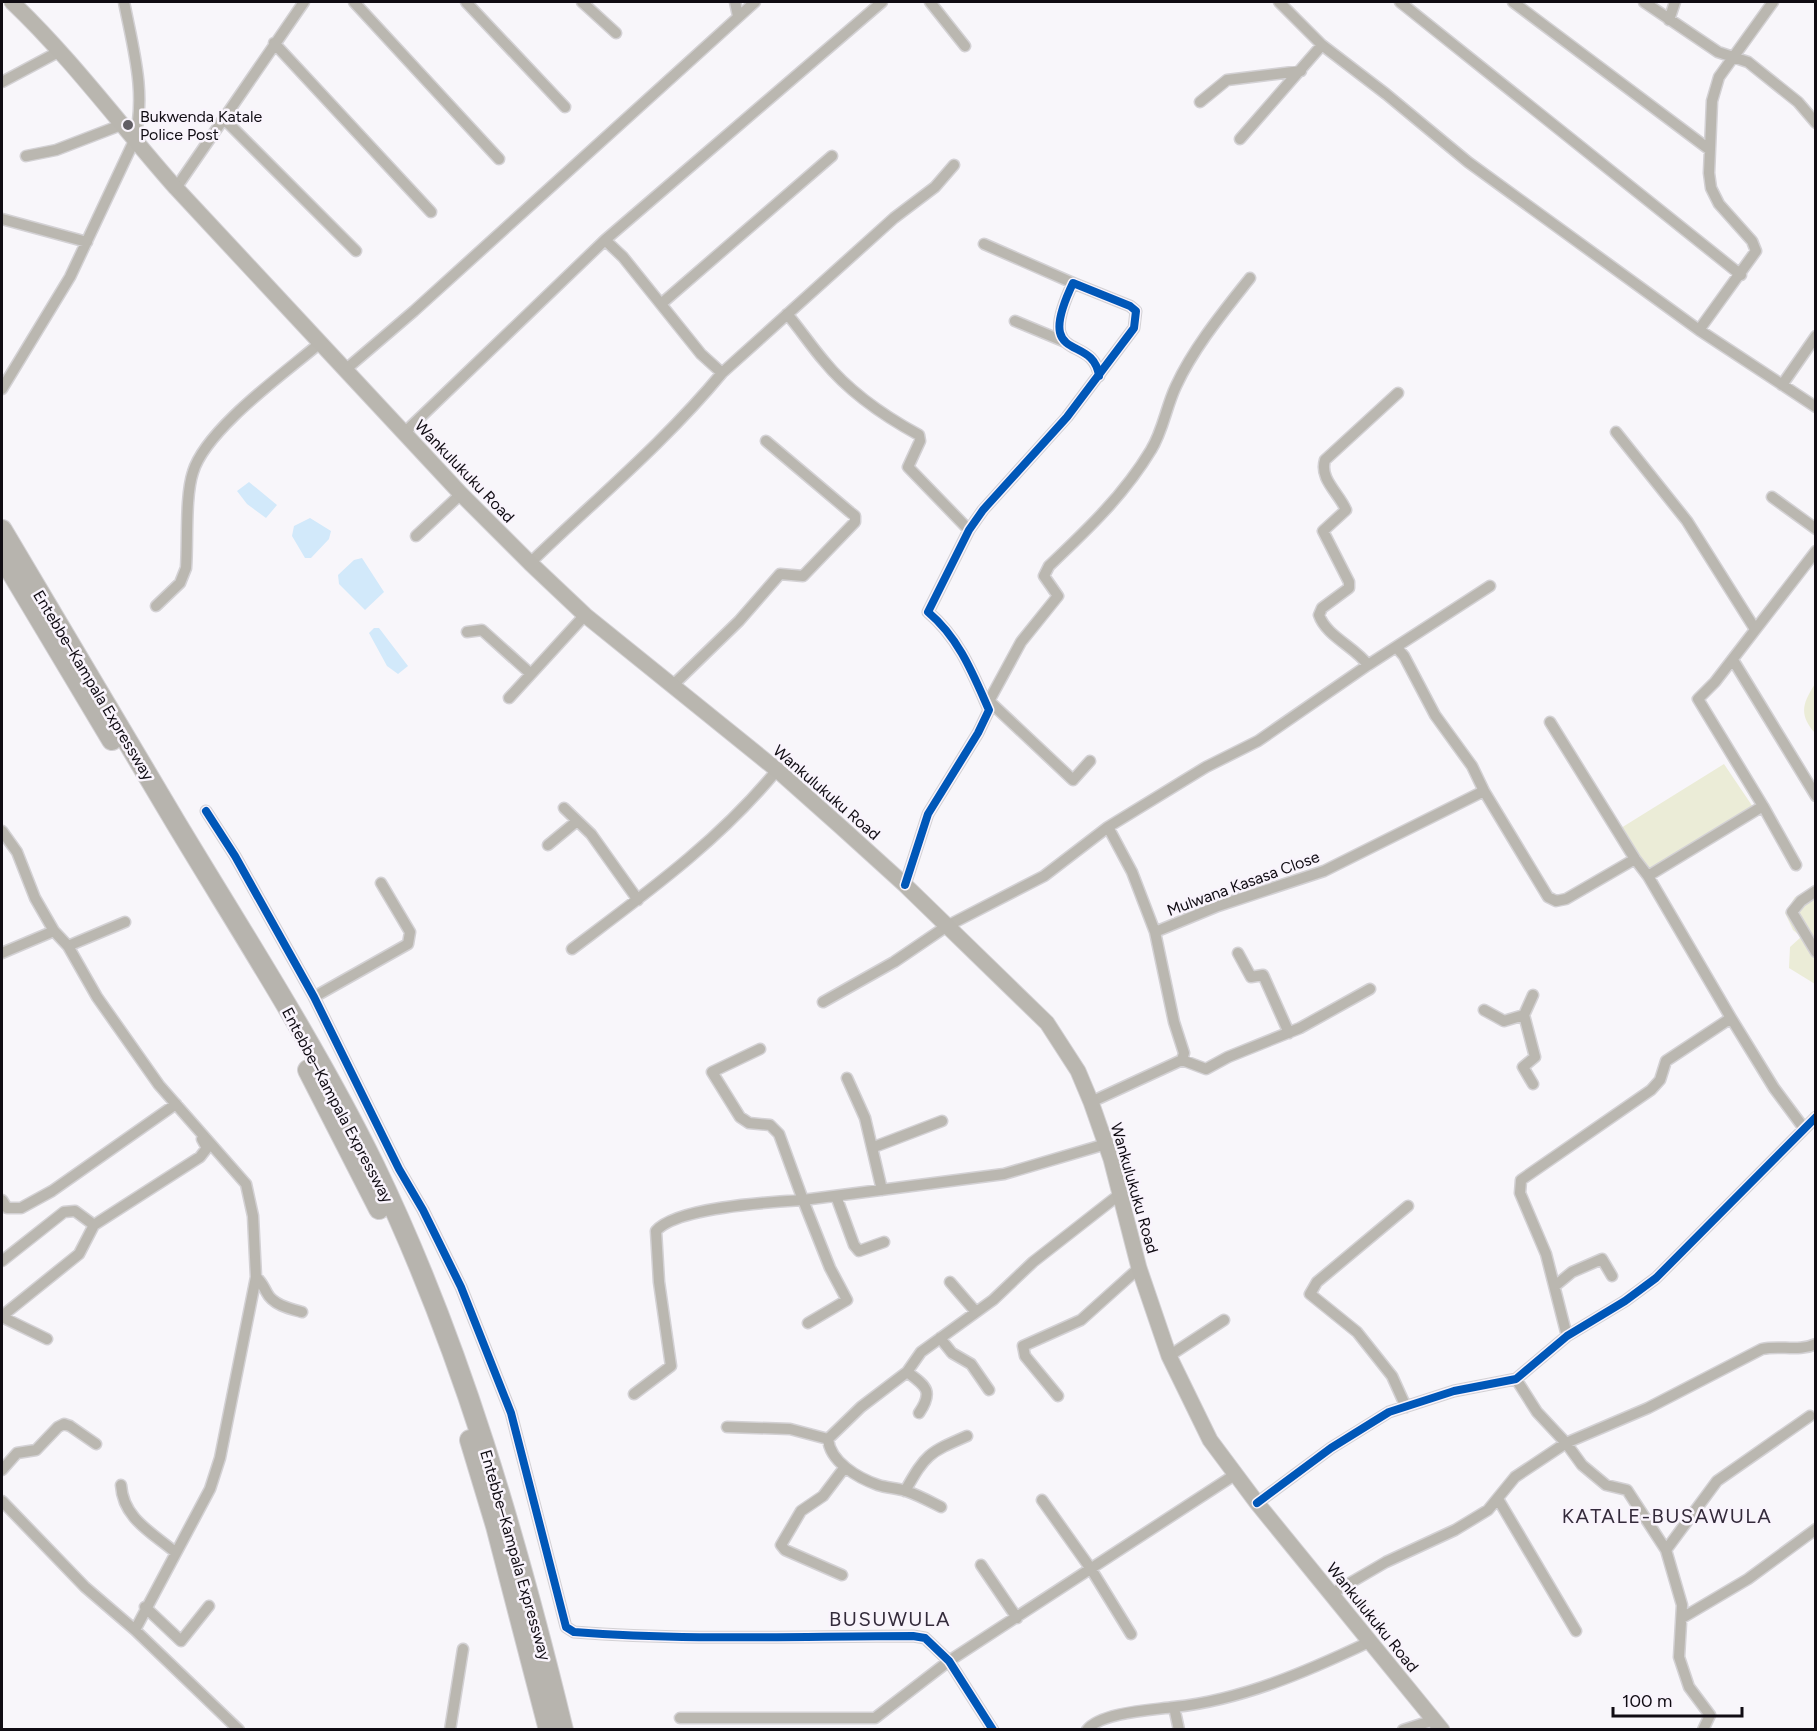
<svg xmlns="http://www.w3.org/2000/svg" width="1817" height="1731" font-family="Figtree,sans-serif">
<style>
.green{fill:#ebecd7}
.water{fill:#d2e9fa}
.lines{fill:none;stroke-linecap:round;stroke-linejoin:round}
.street-casing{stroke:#d3d1d4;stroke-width:13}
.secondary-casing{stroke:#d3d1d4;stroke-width:17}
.highway-casing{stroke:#d3d1d4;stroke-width:22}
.street{stroke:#bab7b0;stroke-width:10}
.secondary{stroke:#b9b6af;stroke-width:15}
.highway{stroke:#b7b4ae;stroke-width:20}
.cycleway-casing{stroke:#f9f4fc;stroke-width:11}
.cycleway{stroke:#0057b8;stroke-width:8}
.poi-dot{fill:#615e64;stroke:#f9f4fc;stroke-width:2}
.labels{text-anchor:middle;stroke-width:5;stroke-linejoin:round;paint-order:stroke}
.poi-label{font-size:16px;fill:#100c13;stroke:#f9f4fc;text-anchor:start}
.street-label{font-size:16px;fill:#100c13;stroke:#f9f4fc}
.quarter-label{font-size:20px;letter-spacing:1.5px;fill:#342b3b;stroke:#f9f4fc}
</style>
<rect width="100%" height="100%" fill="#f8f6fa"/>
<!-- green -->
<path class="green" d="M 1815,684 L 1815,733 C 1799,715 1802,704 1815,684 Z
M 1724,764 L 1753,807 L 1649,870 L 1621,828 Z
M 1813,890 L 1815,891 L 1815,984 L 1789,968 L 1790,947 L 1801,937 L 1793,930 L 1785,913 L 1795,897 Z"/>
<!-- water -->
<path class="water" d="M 249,482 L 277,505 L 266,518 L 247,504 L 237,491 Z
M 310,518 L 331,531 L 329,539 L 311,558 L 305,558 L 292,536 L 294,526 Z
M 362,558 L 384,592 L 365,610 L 339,584 L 338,575 L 354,560 Z
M 374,628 L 379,628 L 408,666 L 398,674 L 387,666 L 369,633 Z"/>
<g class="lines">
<defs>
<path id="street" d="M 354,2 L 499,159
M 466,2 L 565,107
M 582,2 L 616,33
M 735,2 L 738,16
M 930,2 L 965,46
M 1279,2 L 1322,45 L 1386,94 L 1468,162 L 1699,330 L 1816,407
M 1400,2 L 1741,275
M 1513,2 L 1710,150
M 1644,2 L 1718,52 L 1748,62 L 1798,102 L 1816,123
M 1669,20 L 1675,2
M 274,43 L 431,212
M 2,82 L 60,51
M 1200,102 L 1227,80 L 1301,71
M 225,120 L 356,251
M 1240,139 L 1322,45
M 26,156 L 56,150 L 121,125
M 176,188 L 304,2
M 2,219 L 87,242
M 605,240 L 623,257 L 701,354 L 722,373 L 894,218 L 935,187 L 954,165
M 984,244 L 1073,283
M 661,304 L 832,156
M 787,314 C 800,329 811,346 824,361 C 849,392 884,416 919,435 L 920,441 L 908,467 L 969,530
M 1015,321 L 1063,341
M 1699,330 L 1756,251 L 1752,241 L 1719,204 L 1711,188 L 1709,173 L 1712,101 L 1719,77 L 1773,2
M 345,370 L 414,311 L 755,2
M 1782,385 L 1816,336
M 2,389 L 70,277 L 134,141 C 147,95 133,48 124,2
M 1616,432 L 1687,521 L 1755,629
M 404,433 L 605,240 L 882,2
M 1772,497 L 1816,529
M 416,536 L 461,494
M 530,563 C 594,501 665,442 722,373
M 156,606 L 180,583 L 186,568 C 188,541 185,496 193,472 C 206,429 285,373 320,343
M 467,632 L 482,630 L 531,674
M 1397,648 L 1404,656 L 1435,715 L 1472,766 L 1484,791 L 1548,897 L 1556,901 L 1566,899 L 1635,859
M 1733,660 L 1816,796
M 1368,665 C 1355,647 1326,636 1319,615 L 1322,608 L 1349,588 L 1349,582 L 1323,531 L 1346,510 C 1339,493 1319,479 1325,460 L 1398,393
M 672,686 L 739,621 L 780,574 L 803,576 L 855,522 L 855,516 L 850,512 L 766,441
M 509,698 L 585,615
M 989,701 L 1073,780 L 1090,761
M 989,710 L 989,701 L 1021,642 L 1058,596 L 1044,576 L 1049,566 C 1087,530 1124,495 1151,450 C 1163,431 1166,407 1176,386 C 1194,347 1224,311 1250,278
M 1550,722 L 1635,859 L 1648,876 L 1731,1018 L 1774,1088 L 1803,1127
M 1763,806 L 1796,865
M 564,808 L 591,834 L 638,900
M 206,811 L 235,856 L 314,997 L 399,1169 L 423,1210 L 461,1287 L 511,1413 L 566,1627 L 574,1632 C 687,1641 801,1636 913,1636 L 925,1638 L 949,1661 L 993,1730
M 1108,827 L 1132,872 L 1155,932
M 2,831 L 17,852 L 35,898 L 54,931 L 68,946 L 97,997 L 159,1085 L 246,1184 L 253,1216 L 256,1277 L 220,1458 L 210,1489 L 135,1630
M 548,845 L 577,821
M 1648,876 L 1763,806 L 1698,699 L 1715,682 L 1816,551
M 905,885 L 928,814 L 978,733 L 989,710 C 973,674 959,638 928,612 L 969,530 L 983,510 L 1067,417 L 1134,328 L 1136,311 L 1130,306 L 1073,283 C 1033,367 1093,332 1099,376
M 1816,891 L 1801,901 L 1792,912 L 1816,952
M 68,946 L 125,922
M 572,949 C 645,894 719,841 777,770
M 2,953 L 54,931
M 1238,953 L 1251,977 L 1263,975 L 1264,977 L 1289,1033
M 1533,995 L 1524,1015 L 1535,1057 L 1523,1067 L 1533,1084
M 314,997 L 408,944 L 410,932 L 381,883
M 823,1002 L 894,962 L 947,926 L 1044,876 L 1108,827 L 1206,767 L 1258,741 L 1368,665 L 1490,586
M 1484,1010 L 1504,1021 L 1524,1015
M 760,1049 L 712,1072 L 740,1117 L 749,1123 L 770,1125 L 779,1134 L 803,1200 L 1004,1174 L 1106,1144
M 1182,1060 L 1184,1053 L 1174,1022 L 1155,932 L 1218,906 L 1324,871 L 1484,791
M 1182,1060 L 1206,1069 L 1228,1057 L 1300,1028 L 1370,989
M 847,1078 L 865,1118 L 882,1190
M 1091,1102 L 1182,1060
M 874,1147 L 942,1121
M 836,1196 L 854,1245 L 859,1251 L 884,1242
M 2,1200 L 7,1208 L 21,1208 L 52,1191 L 176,1104
M 2,1261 L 64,1212 L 75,1211 L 94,1225 L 200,1157 L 207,1148 L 202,1139
M 256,1277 C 262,1282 263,1286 267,1293 C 273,1305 291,1309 302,1312
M 950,1282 L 976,1312
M 1555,1286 L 1572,1272 L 1602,1259 L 1612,1276
M 2,1316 L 79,1254 L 94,1225
M 2,1317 L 47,1339
M 1567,1336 L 1546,1254 L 1520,1193 L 1521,1180 L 1651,1090 L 1660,1080 L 1666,1061 L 1731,1018
M 940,1338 L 952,1353 L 971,1364 L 989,1390
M 1169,1356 L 1224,1320
M 907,1372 C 926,1386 934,1391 919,1413
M 1516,1379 L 1537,1412 L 1566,1443 L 1582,1465 L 1606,1485 L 1627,1490 L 1666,1550
M 634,1394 L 671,1366 L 659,1282 L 656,1231 C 676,1207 771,1202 803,1200 L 830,1268 L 847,1300 L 808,1323
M 1058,1396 L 1025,1356 L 1023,1346 L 1081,1320 L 1139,1268
M 1406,1407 L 1392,1376 L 1357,1332 L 1310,1294 L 1317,1282 L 1408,1206
M 727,1427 L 790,1429 L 828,1439 L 861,1407 L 907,1372 L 921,1352 L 993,1300 L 1033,1262 L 1120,1194
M 828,1439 C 830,1462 858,1478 878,1485 C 887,1488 897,1488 906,1491 C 918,1495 929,1501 941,1507
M 2,1470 L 17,1453 L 36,1450 L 58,1427 L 64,1424 L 70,1426 L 96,1444
M 121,1485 C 123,1518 151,1532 175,1552
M 905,1491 C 926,1454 928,1453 967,1436
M 1498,1499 L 1576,1631
M 1042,1500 L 1091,1569 L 1131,1634
M 2,1501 L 85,1587 L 135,1630 L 239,1730
M 1257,1503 L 1331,1448 L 1389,1412 L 1454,1391 L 1516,1379 L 1567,1336 L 1625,1301 L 1656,1278 L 1816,1117
M 981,1565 L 1017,1618
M 842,1575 L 785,1550 L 781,1545 L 801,1511 L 823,1496 L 845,1467
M 1331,1594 L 1386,1562 L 1455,1530 L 1488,1510 L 1515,1477 L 1566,1443 L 1648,1408 L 1762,1349 C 1780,1345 1799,1352 1816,1344
M 145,1607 L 181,1641 L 209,1606
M 1682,1618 L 1748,1579 L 1816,1529
M 1174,1707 L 1179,1730
M 680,1718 L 875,1718 L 949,1661 L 1236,1474
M 450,1730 L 463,1649
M 1087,1730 C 1101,1712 1153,1710 1174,1707 C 1242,1700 1308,1671 1369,1642
M 1403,1730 L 1434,1720
M 1703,1730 L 1710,1715 L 1689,1687 L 1679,1657 L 1682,1605 L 1666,1550 L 1717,1481 L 1810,1416"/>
<path id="secondary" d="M 12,2 C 72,59 121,126 176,188 L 461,494 L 530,563 L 585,615 L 777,770 L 841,827 L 905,885 L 1047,1023 L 1078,1071 L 1091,1102 L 1111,1159 L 1139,1268 L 1169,1356 L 1210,1440 L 1257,1503 L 1442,1730"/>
<path id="highway" d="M 2,530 C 60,628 118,725 176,823 C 244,936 316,1047 374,1165 C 461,1345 516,1537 563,1730
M 2,556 L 112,740
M 308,1070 L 379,1209
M 470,1440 L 496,1526 L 549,1730"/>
</defs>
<!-- street casing -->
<use href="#street" class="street-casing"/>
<!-- secondary casing -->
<use href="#secondary" class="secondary-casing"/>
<!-- highway casing -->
<use href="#highway" class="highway-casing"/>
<!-- street -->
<use href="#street" class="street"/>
<!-- secondary -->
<use href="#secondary" class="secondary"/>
<!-- highway -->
<use href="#highway" class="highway"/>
<defs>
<path id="cycleway" d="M 206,811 L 235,856 L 314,997 L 399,1169 L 423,1210 L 461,1287 L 511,1413 L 566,1627 L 574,1632 C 687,1641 801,1636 913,1636 L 925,1638 L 949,1661 L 993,1730
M 905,885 L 928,814 L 978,733 L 989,710 C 973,674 959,638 928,612 L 969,530 L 983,510 L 1067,417 L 1134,328 L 1136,311 L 1130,306 L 1073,283 C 1033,367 1093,332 1099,376
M 1257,1503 L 1331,1448 L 1389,1412 L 1454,1391 L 1516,1379 L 1567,1336 L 1625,1301 L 1656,1278 L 1816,1117"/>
</defs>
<!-- cycleway casing -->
<use href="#cycleway" class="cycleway-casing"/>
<!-- cycleway -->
<use href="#cycleway" class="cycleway"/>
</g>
<!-- markers -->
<circle class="poi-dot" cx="128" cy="125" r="6"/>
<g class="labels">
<!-- poi labels -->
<g class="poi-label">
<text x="140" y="122">Bukwenda Katale<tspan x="140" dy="18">Police Post</tspan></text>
</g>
<!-- street labels -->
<g class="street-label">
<text transform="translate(465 471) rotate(46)" y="6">Wankulukuku Road</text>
<text transform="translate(94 685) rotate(59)" y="6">Entebbe–Kampala Expressway</text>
<text transform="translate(827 792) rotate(41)" y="6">Wankulukuku Road</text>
<text transform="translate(1243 883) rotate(-20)" y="6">Mulwana Kasasa Close</text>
<text transform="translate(338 1105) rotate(62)" y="6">Entebbe–Kampala Expressway</text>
<text transform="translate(1135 1188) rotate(74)" y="6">Wankulukuku Road</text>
<text transform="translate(516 1555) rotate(74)" y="6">Entebbe–Kampala Expressway</text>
<text transform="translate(1373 1617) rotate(51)" y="6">Wankulukuku Road</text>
</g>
<!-- quarter labels -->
<g class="quarter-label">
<text x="1667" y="1523">KATALE-BUSAWULA</text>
<text x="890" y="1626">BUSUWULA</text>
</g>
</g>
<!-- border -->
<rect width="1817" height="1731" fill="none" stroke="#100c13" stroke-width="6"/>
<!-- scale -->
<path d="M1613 1707v9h129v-9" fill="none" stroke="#100c13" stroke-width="3"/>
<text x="1622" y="1707" font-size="18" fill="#100c13" stroke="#f9f4fc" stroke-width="4.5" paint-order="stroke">100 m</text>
</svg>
